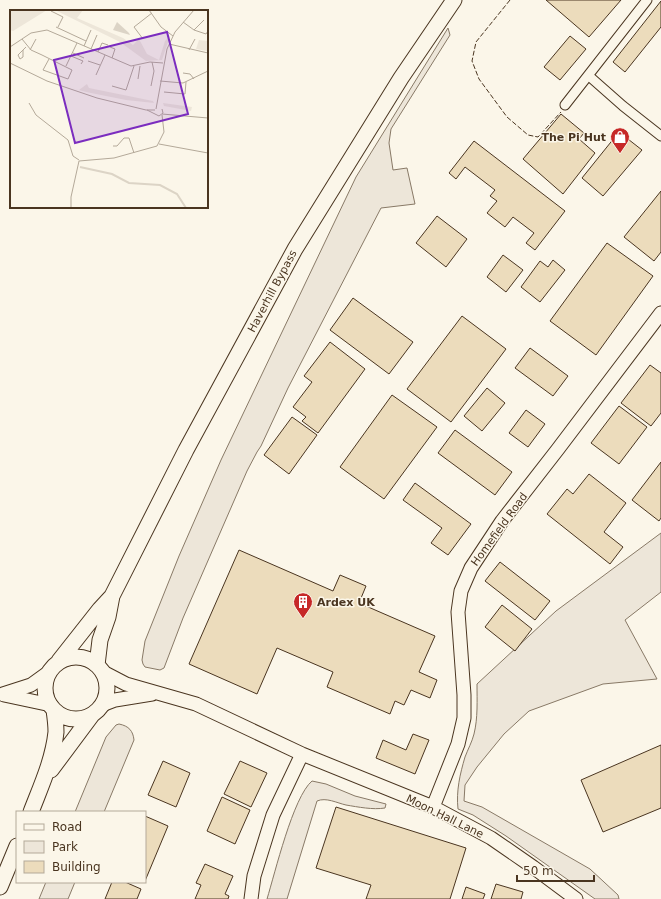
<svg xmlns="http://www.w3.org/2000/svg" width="661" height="899" font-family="'DejaVu Sans',sans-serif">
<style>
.green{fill:#ede6d9;stroke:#887966}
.building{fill:#ecdcbc;stroke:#4a3520}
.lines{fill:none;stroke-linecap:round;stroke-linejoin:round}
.street-casing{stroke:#4a3520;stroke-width:11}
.secondary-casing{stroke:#4a3520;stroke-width:15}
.primary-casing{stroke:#4a3520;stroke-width:17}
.street{stroke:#fbf6e9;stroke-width:9}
.secondary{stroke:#fbf6e9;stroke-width:13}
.primary{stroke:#fbf6e9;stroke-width:15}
.fence{stroke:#4a3520;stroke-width:1;stroke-dasharray:5 2;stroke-linecap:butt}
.labels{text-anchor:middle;stroke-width:3;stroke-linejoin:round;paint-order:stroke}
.poi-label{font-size:11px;font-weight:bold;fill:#4a3520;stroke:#fbf6e9;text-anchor:end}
.street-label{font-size:11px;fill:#4a3520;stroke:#fbf6e9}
.inset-river{fill:none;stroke:#dcd4c6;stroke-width:2}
.inset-road{fill:none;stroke:#b4a999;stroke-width:1}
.view{fill:#7b2cbf;fill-opacity:0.15;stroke:#7b2cbf;stroke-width:2}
.inset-edge{fill:none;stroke:#4a3520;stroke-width:2}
</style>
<rect width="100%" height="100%" fill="#fbf6e9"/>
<!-- green -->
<path class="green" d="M 448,28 L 450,35 L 391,129 L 389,143 L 393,170 L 407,168 L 415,204 L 381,208 L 288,388 L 261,446 L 257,452 L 247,471 L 183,618 L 164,668 L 160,670 L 145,667 L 143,664 L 142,660 L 145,641 L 179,556 L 221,460 L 356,177 Z
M 661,533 L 661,592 L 625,620 L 657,679 L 603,684 L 529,711 L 504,734 L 477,767 L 465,785 L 464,801 L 482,807 L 590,869 L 618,895 L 619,899 L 595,899 L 506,836 L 473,815 L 458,809 C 456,791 460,774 465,757 C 468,749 472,742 474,734 C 478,718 477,700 477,684 L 556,611 Z
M 119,724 C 129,726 133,731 134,740 L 104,812 L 75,812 L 106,737 L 116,725 Z
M 312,781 L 326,784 L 355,796 L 386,804 L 385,808 C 373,810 358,807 346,805 C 337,803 326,797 317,801 L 287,899 L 267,899 C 275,873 293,797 312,781 Z
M 46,882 L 75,882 L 68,899 L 39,899 Z"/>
<!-- building -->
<path class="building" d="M 546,0 L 621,0 L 589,37 Z
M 661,1 L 661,27 L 625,72 L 613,62 Z
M 570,36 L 586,49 L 560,80 L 544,67 Z
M 561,114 L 584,133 L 579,139 L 595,153 L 563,194 L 523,159 Z
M 619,132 L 642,150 L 603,196 L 582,178 Z
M 474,141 L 565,211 L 535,250 L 526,243 L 534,233 L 513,217 L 505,227 L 487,213 L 497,201 L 490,196 L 495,190 L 465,167 L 456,179 L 449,173 Z
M 661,191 L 661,252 L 654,261 L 624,237 Z
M 437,216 L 467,239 L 446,267 L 416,243 Z
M 607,243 L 653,276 L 596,355 L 550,321 Z
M 503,255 L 523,270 L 506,292 L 487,277 Z
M 553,260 L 565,270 L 540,302 L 521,287 L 540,261 L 548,267 Z
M 353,298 L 413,342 L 389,374 L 330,330 Z
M 462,316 L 506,349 L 451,422 L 407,389 Z
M 330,342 L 365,369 L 318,433 L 302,421 L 306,417 L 293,407 L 312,382 L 304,376 Z
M 530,348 L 568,376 L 553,396 L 515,368 Z
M 650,365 L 661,373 L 661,413 L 651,426 L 621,403 Z
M 487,388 L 505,403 L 482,431 L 464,416 Z
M 392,395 L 437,427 L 384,499 L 340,467 Z
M 619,406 L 647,427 L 619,464 L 591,443 Z
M 526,410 L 545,424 L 528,447 L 509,433 Z
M 292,417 L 317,435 L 289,474 L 264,455 Z
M 455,430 L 512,472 L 495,495 L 438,453 Z
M 661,462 L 661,518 L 659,521 L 632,500 Z
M 589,474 L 626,503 L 604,532 L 623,547 L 610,564 L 547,514 L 567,489 L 573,494 Z
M 415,483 L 471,524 L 448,555 L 431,543 L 442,528 L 403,500 Z
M 239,550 L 333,591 L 340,575 L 366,586 L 359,603 L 435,636 L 419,672 L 437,680 L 430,698 L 411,690 L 404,705 L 395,701 L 390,714 L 327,687 L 333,672 L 277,648 L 257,694 L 189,664 Z
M 500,562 L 550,601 L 535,620 L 485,581 Z
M 502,605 L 532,629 L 515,651 L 485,627 Z
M 413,734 L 429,740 L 415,774 L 376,758 L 383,740 L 406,750 Z
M 661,745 L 661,808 L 603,832 L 581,780 Z
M 163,761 L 190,773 L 176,807 L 148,795 Z
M 240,761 L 267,773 L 251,807 L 224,794 Z
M 222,797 L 250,810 L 235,844 L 207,831 Z
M 336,807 L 466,848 L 450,899 L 366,899 L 371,885 L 316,868 Z
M 145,816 L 168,826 L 145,881 Z
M 205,864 L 233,876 L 225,894 L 229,896 L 228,899 L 195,899 L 201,885 L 196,883 Z
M 112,882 L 125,882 L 141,889 L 137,899 L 105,899 Z
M 496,884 L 523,892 L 521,899 L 491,899 Z
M 466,887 L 485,894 L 483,899 L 462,899 Z"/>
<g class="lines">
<defs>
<path id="street" d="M 589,76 L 623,106 L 661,136
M 565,105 L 647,0"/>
<path id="secondary" d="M 103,672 L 126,684 L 196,704 L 302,754 L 433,807 L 491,838 L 533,867 L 576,899
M 3,694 L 31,685 L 49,672
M 4,695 L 51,705
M 102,705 L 115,700 L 152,694
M 433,807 L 458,744 L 464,718 L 464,695 L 458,612 L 461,591 L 471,568 L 502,521 L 558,449 L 661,313
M 251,899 L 254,876 L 273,815 L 302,754"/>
<path id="primary" d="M45 688a31 31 0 1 1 62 0a31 31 0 1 1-62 0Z
M 59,661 L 100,609 L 112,596
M 97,665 L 100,640 L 108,617 L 112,596 L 186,450 L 295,249 L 401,78 L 454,0
M 51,770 L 92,715
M 31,812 C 41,786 53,760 56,732 C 56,725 55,717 54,710
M 0,887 L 17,846"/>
</defs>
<!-- street casing -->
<use href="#street" class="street-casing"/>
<!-- secondary casing -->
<use href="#secondary" class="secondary-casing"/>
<!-- primary casing -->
<use href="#primary" class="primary-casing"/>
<!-- street -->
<use href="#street" class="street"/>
<!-- secondary -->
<use href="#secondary" class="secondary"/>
<!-- primary -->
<use href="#primary" class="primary"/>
<!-- fence -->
<path class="fence" d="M 510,0 L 476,42 L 472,61 L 479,79 L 507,117 L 528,135 L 538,137 L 561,112"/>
</g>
<!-- icons -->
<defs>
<symbol id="shop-pin" viewBox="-11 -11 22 30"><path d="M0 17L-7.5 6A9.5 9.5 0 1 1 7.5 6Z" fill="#c62828" stroke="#fbf6e9"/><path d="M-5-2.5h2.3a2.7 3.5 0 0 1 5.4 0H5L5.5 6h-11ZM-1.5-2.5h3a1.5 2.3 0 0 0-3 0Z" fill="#fff"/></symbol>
<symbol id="building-pin" viewBox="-11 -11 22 30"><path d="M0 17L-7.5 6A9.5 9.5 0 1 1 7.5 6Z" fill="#c62828" stroke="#fbf6e9"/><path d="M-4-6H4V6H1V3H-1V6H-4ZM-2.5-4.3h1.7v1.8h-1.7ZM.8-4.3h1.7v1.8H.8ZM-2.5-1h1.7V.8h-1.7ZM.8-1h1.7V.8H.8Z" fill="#fff"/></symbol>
</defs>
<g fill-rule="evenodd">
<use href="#shop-pin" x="609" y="126" width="22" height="30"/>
<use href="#building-pin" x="292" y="591" width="22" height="30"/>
</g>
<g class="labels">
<!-- poi labels -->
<g class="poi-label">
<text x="606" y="141">The Pi Hut</text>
<text x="317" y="606" text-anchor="start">Ardex UK</text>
</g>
<!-- street labels -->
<g class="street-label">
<text transform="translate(272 291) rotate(-62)" y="4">Haverhill Bypass</text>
<text transform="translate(499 529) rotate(-54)" y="4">Homefield Road</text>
<text transform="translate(445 816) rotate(26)" y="4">Moon Hall Lane</text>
</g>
</g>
<!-- overview -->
<g transform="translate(10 10)">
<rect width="198" height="198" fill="#fbf6e9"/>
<path d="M 0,0 L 37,0 L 3,21 L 0,20 ZM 45,0 L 73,0 L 67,8 L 113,28 L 123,35 L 129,29 L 137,44 L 149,50 L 155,31 L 160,26 L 152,50 L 136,51 L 110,32 ZM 189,30 L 198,31 L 197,41 L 186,39 ZM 77,74 L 79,78 L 143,91 L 144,93 L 116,90 L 76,82 L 54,76 L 69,80 ZM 153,93 L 182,97 L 181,101 L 154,96 Z" fill="#ede6d9"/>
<path d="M 107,12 L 119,23 L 120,25 L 103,20 Z" fill="#dcd4c6"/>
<path class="inset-river" d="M 70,157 L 102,164 L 119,173 L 150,175 L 167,184 L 176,198"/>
<path class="inset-road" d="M 139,0 L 151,17 L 163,26M 41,1 L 53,7 L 48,17M 173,12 L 184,20 L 196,24 L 198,21M 46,17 L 76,31M 184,20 L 194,10M 12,29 L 21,40 L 32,45 L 62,60 L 58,69 L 33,60 L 39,49M 133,29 L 124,17 L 142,3M 159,34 L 198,43M 74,36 L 81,20M 0,37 L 21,23 L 37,20 L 121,56 L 140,52 L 153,53M 100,37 L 105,39 L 102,48M 81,39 L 87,25M 13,40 L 13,47 L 10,49 L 8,45 L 16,37M 20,40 L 26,29M 179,40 L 185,29M 88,42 L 92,33 L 98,35M 63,43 L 74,48M 61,46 L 73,51 L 71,54M 78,51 L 90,55M 0,53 L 37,71 L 87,88 L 136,100 L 145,100M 56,56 L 67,33M 173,63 L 180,64 L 184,69M 86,65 L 95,45M 128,69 L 130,56M 150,71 L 173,73 L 198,61M 102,76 L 116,80 L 124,56M 141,76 L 144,61 L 142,52M 154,82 L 175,84 L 176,72M 19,93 L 26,105 L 58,130 L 63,146 L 69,150M 146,99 L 157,39 L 165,22 L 184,0M 137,100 L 149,106 L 153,103 L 152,99M 152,104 L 198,108M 149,134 L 198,143M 103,136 L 107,136 L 114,128 L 119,128 L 124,143M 61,198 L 61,187 L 69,151 L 104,148 L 147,136 L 154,122 L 152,105"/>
<path class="view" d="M 157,22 L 178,104 L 65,133 L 44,50 Z"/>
<rect width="198" height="198" class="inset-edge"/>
</g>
<!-- legend -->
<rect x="16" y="811" width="130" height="72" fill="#fbf6e9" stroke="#b4a999"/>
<rect x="24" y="824" width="20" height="6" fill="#fbf6e9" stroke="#b4a999"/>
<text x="52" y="831" font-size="12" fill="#4a3520">Road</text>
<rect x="24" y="841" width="20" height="12" fill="#ede6d9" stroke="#b4a999"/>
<text x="52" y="851" font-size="12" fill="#4a3520">Park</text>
<rect x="24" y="861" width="20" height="12" fill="#ecdcbc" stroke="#b4a999"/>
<text x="52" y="871" font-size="12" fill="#4a3520">Building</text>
<!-- scale -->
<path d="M517 875v6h77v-6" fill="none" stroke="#4a3520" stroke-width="2"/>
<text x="523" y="875" font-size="12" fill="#4a3520" stroke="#fbf6e9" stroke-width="3" paint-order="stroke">50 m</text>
</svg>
